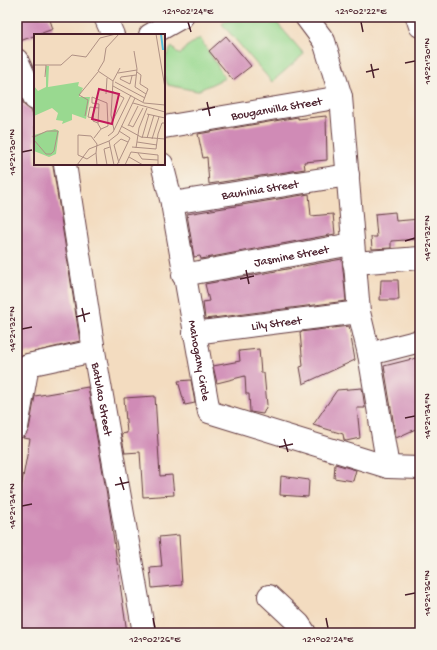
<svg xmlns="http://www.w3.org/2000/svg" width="437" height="650" font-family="'Gochi Hand',sans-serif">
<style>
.green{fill:#99d990;stroke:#727c5e}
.building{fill:#d08bb6}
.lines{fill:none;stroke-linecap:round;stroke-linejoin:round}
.street-casing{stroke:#633b41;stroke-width:24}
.street{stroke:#fff;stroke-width:22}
.ticks{fill:none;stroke:#4a1f2b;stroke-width:1.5}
.labels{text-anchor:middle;stroke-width:4;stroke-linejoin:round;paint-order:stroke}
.street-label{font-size:12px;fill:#4a1f2b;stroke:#f7f3e8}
.inset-river{fill:none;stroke:#5cbfda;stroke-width:2}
.inset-road{fill:none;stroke:#af9084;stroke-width:1}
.view{fill:#c2185b;fill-opacity:0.15;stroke:#c2185b;stroke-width:2}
.inset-edge{fill:none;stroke:#4a1f2b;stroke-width:2}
.neatline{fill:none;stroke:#4a1f2b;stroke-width:1.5}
.ticks-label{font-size:10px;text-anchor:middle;fill:#4a1f2b}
</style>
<rect width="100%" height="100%" fill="#f7f3e8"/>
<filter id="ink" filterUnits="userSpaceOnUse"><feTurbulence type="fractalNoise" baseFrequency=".025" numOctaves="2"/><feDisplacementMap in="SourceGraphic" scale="8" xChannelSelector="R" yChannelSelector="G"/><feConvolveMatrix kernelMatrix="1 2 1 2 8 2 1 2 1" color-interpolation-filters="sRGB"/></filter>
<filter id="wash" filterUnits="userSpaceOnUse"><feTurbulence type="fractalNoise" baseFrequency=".012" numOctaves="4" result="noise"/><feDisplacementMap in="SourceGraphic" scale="16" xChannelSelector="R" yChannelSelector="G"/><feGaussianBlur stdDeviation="0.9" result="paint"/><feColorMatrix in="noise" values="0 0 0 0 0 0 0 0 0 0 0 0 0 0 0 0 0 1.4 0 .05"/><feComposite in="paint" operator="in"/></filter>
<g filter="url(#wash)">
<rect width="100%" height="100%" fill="#f3dcc0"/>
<!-- green -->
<path class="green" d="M 230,17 L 272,17 L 304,54 L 272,82 L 222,24 Z
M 200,38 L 225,78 L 197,91 L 168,85 C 161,69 161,61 172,47 L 180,55 L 186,47 Z"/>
<g id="blocks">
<!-- building -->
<path class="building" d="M 17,17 L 49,17 L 53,29 L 20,41 L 17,33 Z
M 226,36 L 251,66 L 233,80 L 209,51 Z
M 17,90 L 24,105 L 31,110 L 35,121 L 35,164 L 52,164 L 53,166 L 80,341 L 17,356 Z
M 326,116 L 327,160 L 304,162 L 305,169 L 209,184 L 207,157 L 203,158 L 198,134 L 298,117 L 298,119 Z
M 309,194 L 311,216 L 333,214 L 335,234 L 201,259 L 200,256 L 194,257 L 187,214 Z
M 395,212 L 396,221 L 420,219 L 420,239 L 391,241 L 391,248 L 372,249 L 371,237 L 377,237 L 375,214 Z
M 342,259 L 346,301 L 205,319 L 203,302 L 209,301 L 205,284 Z
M 381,280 L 398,280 L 399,300 L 380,300 Z
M 349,326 L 355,360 L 303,384 L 300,367 L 303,366 L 300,332 Z
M 259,349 L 261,373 L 264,373 L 267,405 L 263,414 L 250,412 L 249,394 L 246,394 L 245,376 L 217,383 L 213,366 L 240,361 L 239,351 Z
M 420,357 L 420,427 L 396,438 L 384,366 Z
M 191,380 L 195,403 L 185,405 L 178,381 Z
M 88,387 L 110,513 L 127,633 L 30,633 L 17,629 L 17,510 L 30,439 L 23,438 L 29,429 L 35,396 Z
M 362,388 L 365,408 L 357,408 L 360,438 L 346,441 L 344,440 L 343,434 L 313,425 L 337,390 Z
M 155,396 L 160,476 L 172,475 L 174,495 L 143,497 L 140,452 L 125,453 L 121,434 L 127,433 L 124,398 Z
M 335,464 L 356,470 L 353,481 L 334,478 Z
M 281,476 L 309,480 L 308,497 L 280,495 Z
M 179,535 L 182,585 L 152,588 L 150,568 L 162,567 L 159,537 Z"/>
</g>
</g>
<g filter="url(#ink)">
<use href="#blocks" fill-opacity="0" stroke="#633b41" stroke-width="1"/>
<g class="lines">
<defs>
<g id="street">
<path d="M 105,17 L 113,35"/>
<path d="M 306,17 L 324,41 L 341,97 L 359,312 L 369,354 L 420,341"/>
<path d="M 417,17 L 420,26"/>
<path d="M 150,35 L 182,17"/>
<path d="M 17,60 L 35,99"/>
<path id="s1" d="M 164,127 L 341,97"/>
<path id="s2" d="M 65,164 L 94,351 L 144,633"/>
<path id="s3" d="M 162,164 L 172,203 L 209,412 L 388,467 L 420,468"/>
<path id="s4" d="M 172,203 L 348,175"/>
<path d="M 354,263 L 420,258"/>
<path id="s5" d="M 183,275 L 352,244"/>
<path id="s6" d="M 194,333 L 359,312"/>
<path d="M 369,354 L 388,467"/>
<path d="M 17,427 L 28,365 L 94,351"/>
<path d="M 269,596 L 299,624 L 305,633"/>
</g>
</defs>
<!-- street casing -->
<use href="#street" class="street-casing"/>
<!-- street -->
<use href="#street" class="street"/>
</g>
</g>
<!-- ticks -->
<path class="ticks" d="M 188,22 L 191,32M 361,22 L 363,32M 405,63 L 415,61M 371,64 L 374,78M 366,72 L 379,69M 207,102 L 210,116M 202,110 L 215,107M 22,152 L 32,150M 405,241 L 415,238M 246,270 L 249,284M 240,279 L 254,276M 82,308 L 85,322M 76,317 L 90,313M 22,329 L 32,327M 405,418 L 415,416M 284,439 L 288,452M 279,447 L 293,444M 120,477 L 124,490M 115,485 L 129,482M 22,506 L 32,504M 405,595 L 415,593M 153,618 L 155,628M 326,618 L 328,628"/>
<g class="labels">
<!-- street labels -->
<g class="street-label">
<text dy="4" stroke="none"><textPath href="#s1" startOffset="114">Bouganvilla Street</textPath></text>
<text dy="4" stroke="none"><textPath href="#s4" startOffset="89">Bauhinia Street</textPath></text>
<text dy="4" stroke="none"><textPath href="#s5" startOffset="110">Jasmine Street</textPath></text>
<text dy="4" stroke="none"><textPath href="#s6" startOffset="83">Lily Street</textPath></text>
<text dy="4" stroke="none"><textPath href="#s3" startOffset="200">Mahogany Circle</textPath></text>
<text dy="4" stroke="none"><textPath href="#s2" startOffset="238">Batulao Street</textPath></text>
</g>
</g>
<!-- overview -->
<g transform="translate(34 34)">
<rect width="131" height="131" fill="#f3dcc0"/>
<path d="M 12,32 L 15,32 L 14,53 L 45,48 L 44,52 L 49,54 L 45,63 L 56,63 L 52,85 L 38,80 L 38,86 L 28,90 L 29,87 L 22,86 L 24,79 L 18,74 L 0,82 L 0,52 L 4,57 L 12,53 ZM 21,95 L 25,97 L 22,120 L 15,123 L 0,117 L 0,101 Z" fill="#99d990"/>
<path class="inset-river" d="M 127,0 L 129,16"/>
<path class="inset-road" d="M 122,0 L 131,54M 100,17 L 103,35 L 101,53 L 112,60M 0,31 L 27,31 L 38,21 L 52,23 L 66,4 L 82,0M 103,38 L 107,41 L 106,50 L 114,55 L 109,68M 84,39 L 103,36M 98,42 L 96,50 L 86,45 L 87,43 L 102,41M 11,43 L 12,31M 79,47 L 64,37 L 70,27 L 72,14 L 85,0M 81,48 L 111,64M 79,52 L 110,69 L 131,71M 78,57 L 90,64 L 78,88M 72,60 L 73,44M 99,69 L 131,78M 60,73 L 59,87 L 64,89M 113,80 L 131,84M 51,82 L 54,66 L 45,61 L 64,38M 59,84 L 54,83 L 56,73 L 65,74M 95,91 L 99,93 L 109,74M 87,92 L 107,103 L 131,105M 94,92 L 104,72M 80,96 L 77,81 L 79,47 L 86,34M 44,101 L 57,102 L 63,110 L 62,119 L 53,125 L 44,121 ZM 74,102 L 79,98 L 97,61M 0,103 L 13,97 L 24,97 L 20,117 L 17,120 L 12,120 L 0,106M 60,104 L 67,95 L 64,90 L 65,70 L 58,69 L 58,63 L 73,69 L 74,92 L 67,95M 108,104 L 115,80M 113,104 L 120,81M 118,105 L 125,83M 75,107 L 80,131M 103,108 L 123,111M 98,113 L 122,115 L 124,100 L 128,89 L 131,89M 102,114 L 105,94 L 113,74M 62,119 L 63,131M 104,119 L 108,125 L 124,126M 95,123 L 109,131M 85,129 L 80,111 L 87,105 L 94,108M 43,131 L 55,115 L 75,107 L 84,100 L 101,64M 73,131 L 70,115 L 76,113M 83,131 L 96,104 L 85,97M 91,131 L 97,118 L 124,121 L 124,131"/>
<path class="view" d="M 65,55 L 85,60 L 78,90 L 58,85 Z"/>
<rect width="131" height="131" class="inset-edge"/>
</g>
<!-- margin -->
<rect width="437" height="650" fill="none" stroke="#f7f3e8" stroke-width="44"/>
<rect x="22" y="22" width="393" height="606" class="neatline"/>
<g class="ticks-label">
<text x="188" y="14">121°02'24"E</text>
<text x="361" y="14">121°02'22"E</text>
<text transform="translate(426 61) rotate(-90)" y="4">14°21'30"N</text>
<text transform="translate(11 152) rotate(-90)" y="4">14°21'30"N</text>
<text transform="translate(426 238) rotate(-90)" y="4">14°21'32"N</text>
<text transform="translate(11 329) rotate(-90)" y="4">14°21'32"N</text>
<text transform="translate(426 416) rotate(-90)" y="4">14°21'34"N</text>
<text transform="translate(11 506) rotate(-90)" y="4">14°21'34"N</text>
<text transform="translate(426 593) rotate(-90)" y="4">14°21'36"N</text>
<text x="155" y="642">121°02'26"E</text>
<text x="328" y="642">121°02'24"E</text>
</g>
</svg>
